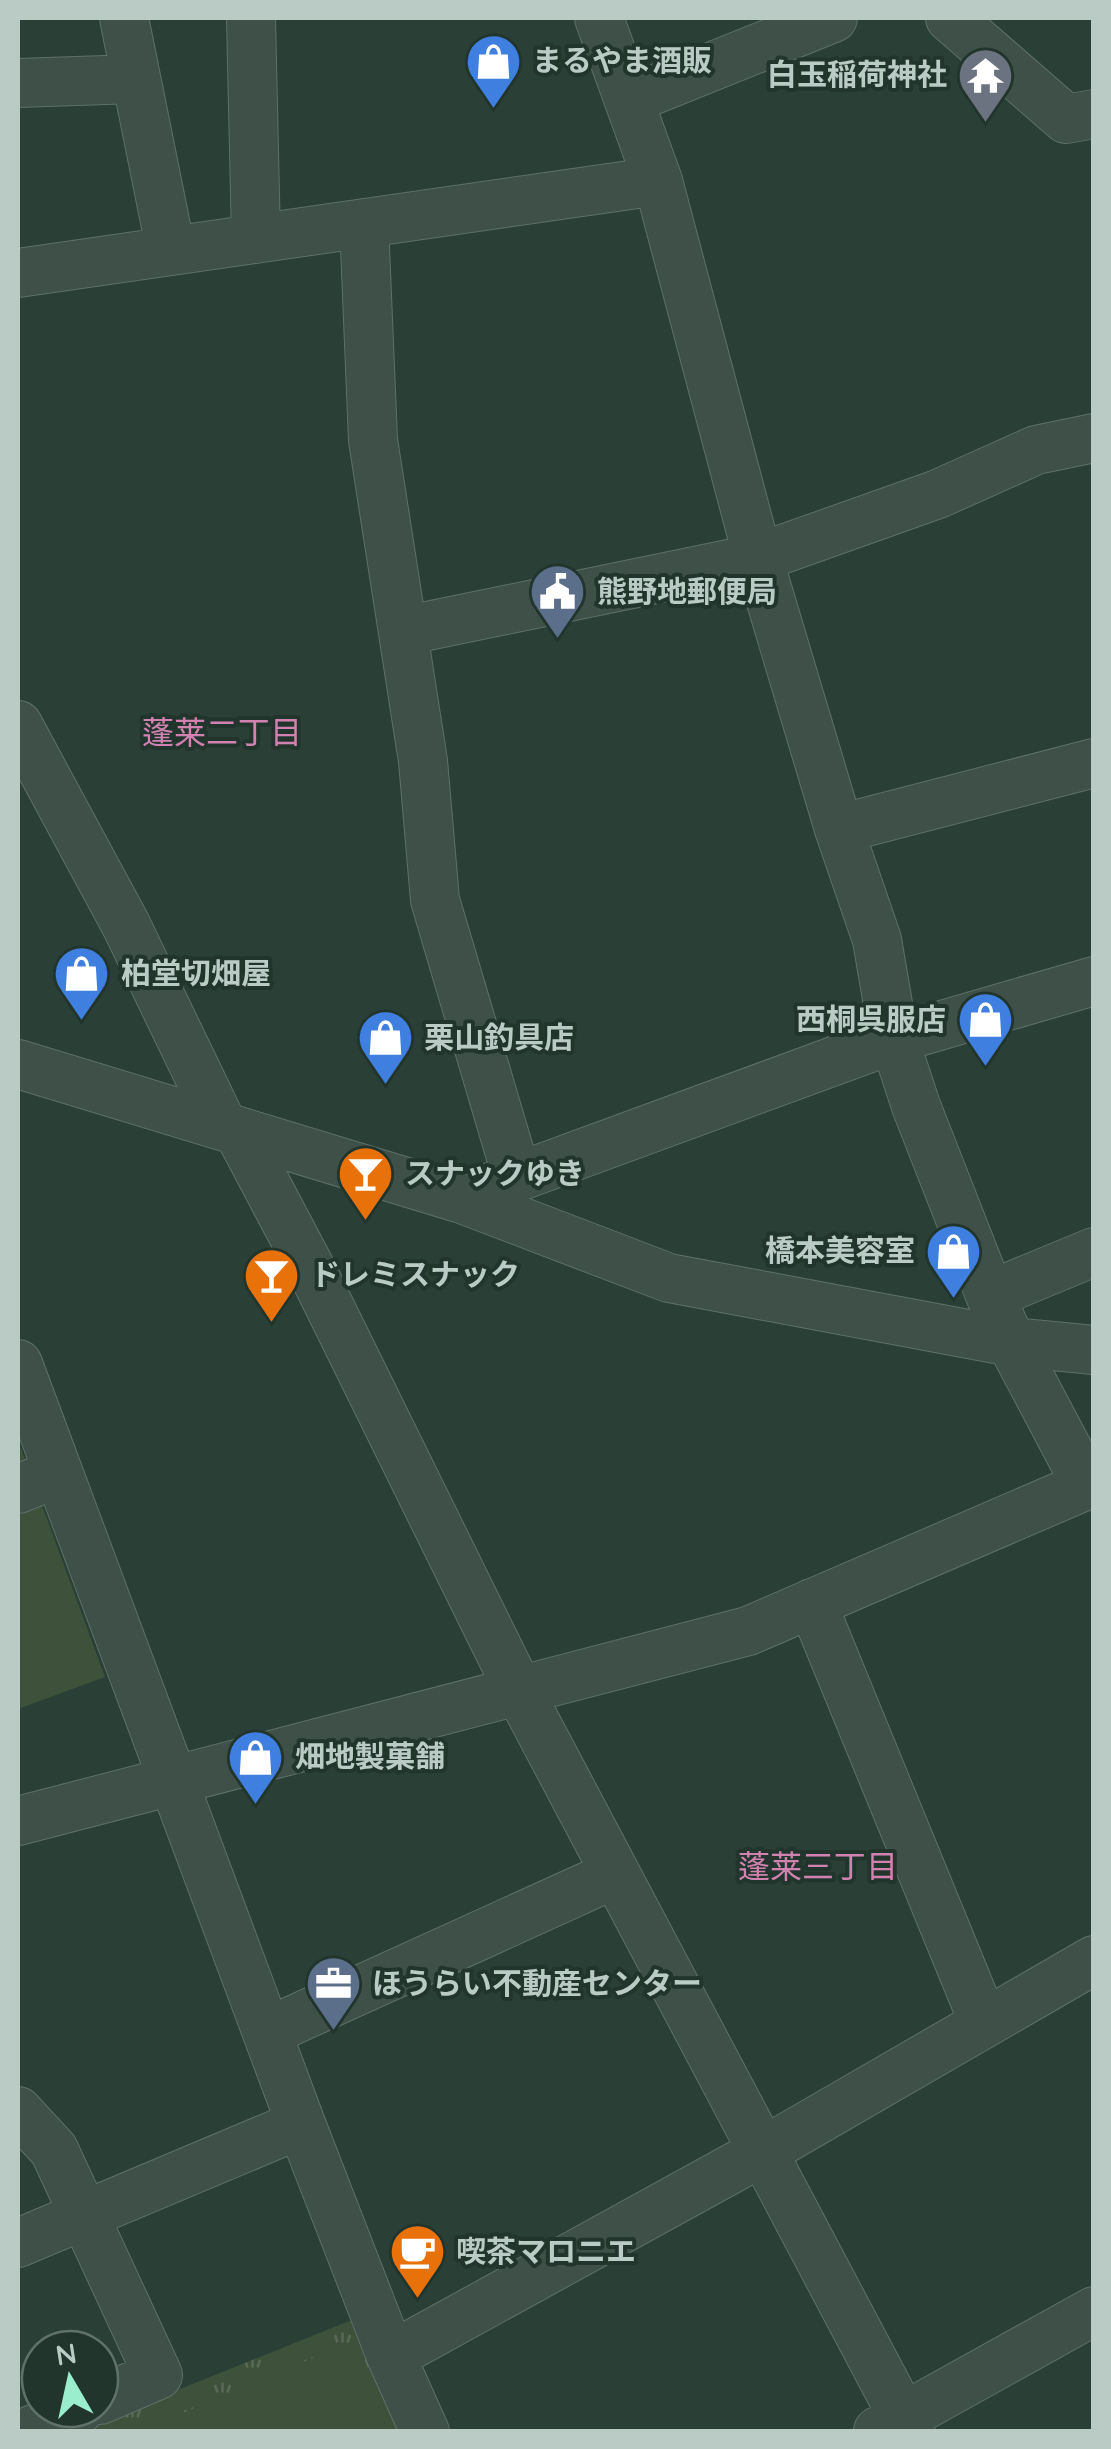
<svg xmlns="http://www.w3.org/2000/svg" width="1111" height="2449" font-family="Quicksand,'Noto Sans JP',sans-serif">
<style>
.grass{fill:url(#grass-tufts)}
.pitch{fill:#3e513b}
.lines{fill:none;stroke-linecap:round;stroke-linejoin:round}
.minor-casing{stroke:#5e7069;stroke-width:50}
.minor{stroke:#3e5048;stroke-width:48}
.labels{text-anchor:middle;stroke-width:8;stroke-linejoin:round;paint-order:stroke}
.poi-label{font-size:30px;font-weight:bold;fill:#bacac4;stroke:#22352d;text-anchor:start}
.neighbourhood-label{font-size:32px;fill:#d182b0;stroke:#22352d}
</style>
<defs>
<pattern id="grass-tufts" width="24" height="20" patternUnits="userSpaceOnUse" patternTransform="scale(2.5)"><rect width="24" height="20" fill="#3e513b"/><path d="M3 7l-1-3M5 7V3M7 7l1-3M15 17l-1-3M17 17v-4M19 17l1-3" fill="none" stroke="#586956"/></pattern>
</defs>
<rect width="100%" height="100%" fill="#2a4036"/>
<!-- grass -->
<path class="grass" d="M 362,2316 L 411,2432 L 73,2432 Z"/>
<!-- pitch -->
<path class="pitch" d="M 18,1440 L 105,1677 L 18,1709 Z
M 356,2340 L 394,2431 L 177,2431 L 171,2418 Z"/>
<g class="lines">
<defs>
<path id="minor" d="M 124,18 L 171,251
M 251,18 L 256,239
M 599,18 L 658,181 L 758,558 L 839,829 L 877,940 L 894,1039 L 916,1106 L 990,1295 L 1011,1342 L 1086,1484
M 950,18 L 1066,119 L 1094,114
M 18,83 L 135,79
M 631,99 L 833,18
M 364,223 L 373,440 L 423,761 L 435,900 L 517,1177
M 18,273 L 658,181
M 403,631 L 758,558 L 938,494 L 1036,450 L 1094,438
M 18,725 L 126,925 L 222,1124
M 839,829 L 1094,763
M 18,1064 L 462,1199 L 669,1278 L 1011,1342 L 1094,1350
M 238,1131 L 314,1275 L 518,1689 L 911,2432
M 488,1188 L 894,1039 L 1094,981
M 990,1295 L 1094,1252
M 18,1364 L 301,2124 L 391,2356 L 425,2432
M 18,1489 L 58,1473
M 812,1603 L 984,2023
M 18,1821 L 748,1631 L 1094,1482
M 267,2032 L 615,1874
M 18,2111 L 54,2150 L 158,2375 L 100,2400
M 18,2243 L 301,2124
M 391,2356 L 762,2152 L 1094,1960
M 878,2431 L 1094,2311
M 27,2432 L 80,2409"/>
</defs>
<!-- minor casing -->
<use href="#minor" class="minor-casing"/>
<!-- minor -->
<use href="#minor" class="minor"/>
</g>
<!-- icons -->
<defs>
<symbol id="shop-pin" viewBox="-11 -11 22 30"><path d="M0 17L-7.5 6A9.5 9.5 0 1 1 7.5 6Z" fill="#3f7fe0" stroke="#22352d"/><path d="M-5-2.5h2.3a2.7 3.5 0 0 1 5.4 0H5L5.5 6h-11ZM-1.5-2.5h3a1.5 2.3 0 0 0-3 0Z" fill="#fff"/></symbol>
<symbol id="temple-pin" viewBox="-11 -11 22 30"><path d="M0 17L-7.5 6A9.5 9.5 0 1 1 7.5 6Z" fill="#6b7280" stroke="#22352d"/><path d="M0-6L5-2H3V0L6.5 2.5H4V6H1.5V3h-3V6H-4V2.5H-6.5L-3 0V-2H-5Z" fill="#fff"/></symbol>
<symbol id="civic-pin" viewBox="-11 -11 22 30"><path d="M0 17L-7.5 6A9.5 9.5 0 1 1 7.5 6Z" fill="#5c6f8a" stroke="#22352d"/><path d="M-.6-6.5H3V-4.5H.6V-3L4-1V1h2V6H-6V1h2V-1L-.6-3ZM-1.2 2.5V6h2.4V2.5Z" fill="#fff"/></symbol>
<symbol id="bar-pin" viewBox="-11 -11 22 30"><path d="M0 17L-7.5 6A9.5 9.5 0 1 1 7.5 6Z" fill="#e8710a" stroke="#22352d"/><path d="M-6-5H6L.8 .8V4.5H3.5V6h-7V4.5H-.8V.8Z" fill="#fff"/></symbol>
<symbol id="office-pin" viewBox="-11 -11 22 30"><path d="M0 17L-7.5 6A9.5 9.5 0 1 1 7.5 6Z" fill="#5c6f8a" stroke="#22352d"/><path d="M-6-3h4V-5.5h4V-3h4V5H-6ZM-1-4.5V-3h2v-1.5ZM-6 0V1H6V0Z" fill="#fff"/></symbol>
<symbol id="cafe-pin" viewBox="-11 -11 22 30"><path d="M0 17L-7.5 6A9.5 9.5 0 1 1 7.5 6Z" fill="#e8710a" stroke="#22352d"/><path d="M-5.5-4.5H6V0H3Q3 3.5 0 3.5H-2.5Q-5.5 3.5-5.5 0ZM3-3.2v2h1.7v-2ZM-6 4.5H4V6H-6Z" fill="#fff"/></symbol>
</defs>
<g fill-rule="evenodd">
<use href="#shop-pin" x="462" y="30" width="63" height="86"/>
<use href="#temple-pin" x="954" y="44" width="63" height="86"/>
<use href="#civic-pin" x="526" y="560" width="63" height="86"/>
<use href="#shop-pin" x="50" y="942" width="63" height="86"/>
<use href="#shop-pin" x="954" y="988" width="63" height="86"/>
<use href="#shop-pin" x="354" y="1006" width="63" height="86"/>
<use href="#bar-pin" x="334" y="1142" width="63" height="86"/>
<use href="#shop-pin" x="922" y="1220" width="63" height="86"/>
<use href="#bar-pin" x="240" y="1244" width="63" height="86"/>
<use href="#shop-pin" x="224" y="1726" width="63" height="86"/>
<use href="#office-pin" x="302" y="1952" width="63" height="86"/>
<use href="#cafe-pin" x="386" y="2220" width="63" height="86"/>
</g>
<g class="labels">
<!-- poi labels -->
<g class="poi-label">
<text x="532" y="71">まるやま酒販</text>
<text x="947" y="85" text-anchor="end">白玉稲荷神社</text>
<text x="597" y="602">熊野地郵便局</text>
<text x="121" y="984">柏堂切畑屋</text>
<text x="946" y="1030" text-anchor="end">西桐呉服店</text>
<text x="424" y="1048">栗山釣具店</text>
<text x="405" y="1184">スナックゆき</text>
<text x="915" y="1261" text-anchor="end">橋本美容室</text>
<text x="310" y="1285">ドレミスナック</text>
<text x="295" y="1767">畑地製菓舗</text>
<text x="372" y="1994">ほうらい不動産センター</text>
<text x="456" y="2262">喫茶マロニエ</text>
</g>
<!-- neighbourhood labels -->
<g class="neighbourhood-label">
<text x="222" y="744">蓬莱二丁目</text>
<text x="818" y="1878">蓬莱三丁目</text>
</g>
</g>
<!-- border -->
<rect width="1111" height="2449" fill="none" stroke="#bacac4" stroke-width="40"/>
<!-- north arrow -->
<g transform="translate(70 2379) rotate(351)"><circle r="48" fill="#22352d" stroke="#5f7169" stroke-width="2.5"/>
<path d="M0-8L18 38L0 25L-18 38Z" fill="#9beecd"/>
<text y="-15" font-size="28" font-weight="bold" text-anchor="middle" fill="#bacac4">N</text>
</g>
</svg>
